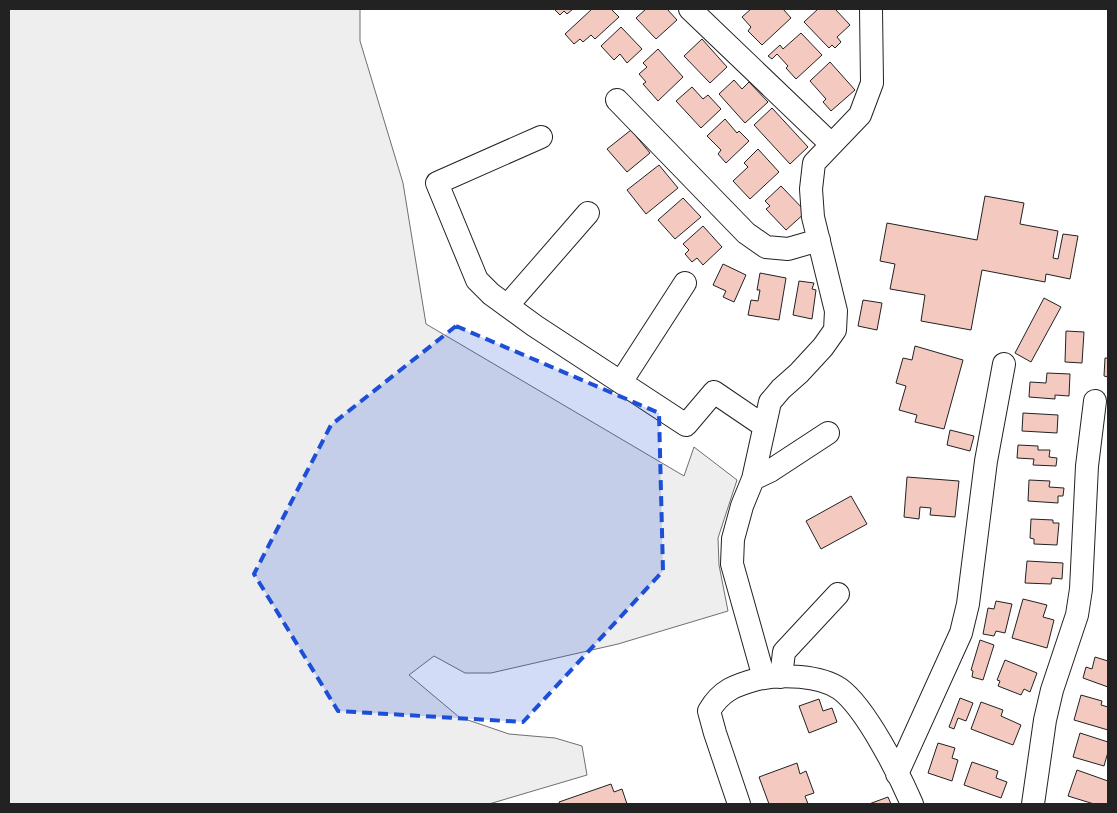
<svg xmlns="http://www.w3.org/2000/svg" width="1117" height="813" font-family="'Open Sans',sans-serif">
<style>
.green{fill:#eee;stroke:#6f6f6f}
.building{fill:#f3c9c0;stroke:#222}
.lines{fill:none;stroke-linecap:round;stroke-linejoin:round}
.minor-casing{stroke:#222;stroke-width:24}
.minor{stroke:#fff;stroke-width:22}
.marked{fill:#1d4ed8;fill-opacity:0.2;stroke:#1d4ed8;stroke-width:4;stroke-dasharray:10 6;stroke-linejoin:round}
</style>
<rect width="100%" height="100%" fill="#fff"/>
<!-- green -->
<path class="green" d="M 9,9 L 360,9 L 360,41 L 403,183 L 426,324 L 684,476 L 694,447 L 737,480 L 718,538 L 719,565 L 728,611 L 618,644 L 491,673 L 465,673 L 434,656 L 409,675 L 459,717 L 509,734 L 555,738 L 582,746 L 587,775 L 489,804 L 9,804 Z"/>
<!-- building -->
<path class="building" d="M 554,9 L 573,9 L 567,14 L 564,11 L 560,15 Z
M 592,9 L 611,9 L 619,17 L 595,39 L 591,35 L 583,42 L 580,39 L 574,44 L 565,34 Z
M 646,9 L 667,9 L 677,20 L 656,39 L 636,18 Z
M 751,9 L 783,9 L 791,18 L 762,45 L 748,31 L 751,27 L 742,17 Z
M 818,9 L 835,9 L 850,25 L 837,37 L 841,42 L 835,48 L 832,45 L 829,48 L 804,22 Z
M 621,27 L 642,49 L 627,63 L 620,54 L 614,60 L 601,46 Z
M 801,33 L 822,55 L 796,79 L 786,68 L 788,66 L 777,54 L 772,59 L 768,56 L 780,45 L 783,49 Z
M 702,39 L 727,67 L 710,83 L 684,56 Z
M 658,49 L 683,77 L 658,101 L 643,84 L 646,82 L 639,74 L 647,67 L 643,63 Z
M 830,62 L 855,90 L 831,111 L 823,102 L 826,99 L 810,81 Z
M 734,80 L 742,89 L 749,82 L 768,102 L 745,123 L 719,94 Z
M 692,87 L 703,99 L 708,95 L 721,109 L 701,128 L 676,101 Z
M 772,108 L 808,147 L 790,164 L 754,125 Z
M 725,119 L 737,133 L 739,131 L 749,141 L 726,163 L 718,154 L 721,150 L 707,136 Z
M 631,130 L 650,153 L 627,172 L 607,149 Z
M 758,149 L 779,172 L 750,199 L 733,181 L 748,167 L 744,163 Z
M 659,165 L 678,188 L 646,214 L 627,190 Z
M 781,186 L 806,212 L 786,230 L 766,209 L 770,206 L 765,201 Z
M 985,196 L 1024,203 L 1020,224 L 1058,231 L 1053,258 L 1058,259 L 1063,234 L 1078,236 L 1070,279 L 1046,274 L 1045,282 L 982,270 L 971,330 L 921,321 L 925,295 L 890,289 L 895,264 L 880,261 L 887,223 L 977,240 Z
M 683,198 L 701,217 L 675,239 L 658,220 Z
M 703,226 L 722,247 L 703,265 L 697,258 L 692,262 L 685,254 L 689,250 L 683,244 Z
M 723,264 L 746,275 L 734,302 L 723,297 L 726,291 L 713,285 Z
M 760,273 L 786,278 L 779,320 L 748,315 L 751,300 L 758,301 L 760,290 L 757,290 Z
M 799,281 L 814,283 L 812,289 L 816,290 L 812,319 L 793,315 Z
M 1044,298 L 1061,307 L 1031,362 L 1015,353 Z
M 863,300 L 882,303 L 877,330 L 858,326 Z
M 1066,331 L 1084,332 L 1082,363 L 1065,362 Z
M 915,346 L 963,360 L 944,429 L 915,422 L 917,415 L 899,410 L 906,386 L 896,383 L 903,358 L 912,360 Z
M 1105,358 L 1108,358 L 1108,377 L 1104,376 Z
M 1047,373 L 1070,374 L 1069,396 L 1055,395 L 1055,399 L 1029,397 L 1030,382 L 1046,383 Z
M 1023,413 L 1058,415 L 1057,433 L 1022,431 Z
M 950,430 L 974,436 L 970,451 L 947,445 Z
M 1018,445 L 1038,446 L 1038,450 L 1050,450 L 1049,457 L 1057,458 L 1056,466 L 1033,465 L 1034,459 L 1017,458 Z
M 907,477 L 959,481 L 955,517 L 930,515 L 931,508 L 920,507 L 919,519 L 904,517 Z
M 1029,480 L 1050,481 L 1049,487 L 1064,488 L 1063,496 L 1058,496 L 1058,503 L 1028,501 Z
M 851,496 L 867,524 L 821,549 L 806,521 Z
M 1031,519 L 1053,520 L 1053,523 L 1059,523 L 1057,545 L 1034,544 L 1034,539 L 1030,538 Z
M 1027,561 L 1063,563 L 1062,579 L 1052,578 L 1051,584 L 1025,583 Z
M 1023,599 L 1047,605 L 1043,617 L 1054,620 L 1047,648 L 1012,638 Z
M 996,601 L 1012,604 L 1005,633 L 996,631 L 994,636 L 983,634 L 988,608 L 994,609 Z
M 980,640 L 994,645 L 983,680 L 972,677 L 973,671 L 971,670 Z
M 1095,657 L 1108,661 L 1108,687 L 1083,678 L 1086,667 L 1092,669 Z
M 1005,660 L 1037,673 L 1030,692 L 1024,689 L 1021,695 L 998,686 L 1000,681 L 997,680 Z
M 1081,695 L 1102,701 L 1101,705 L 1108,707 L 1108,730 L 1074,720 Z
M 960,698 L 973,703 L 966,721 L 958,718 L 954,729 L 949,727 Z
M 819,699 L 823,711 L 832,708 L 837,722 L 809,733 L 799,706 Z
M 981,702 L 1003,710 L 1001,716 L 1021,725 L 1013,745 L 971,729 Z
M 1080,733 L 1108,742 L 1108,752 L 1104,766 L 1073,757 Z
M 938,743 L 955,748 L 952,758 L 958,760 L 952,781 L 928,773 Z
M 972,762 L 998,771 L 996,778 L 1007,782 L 1001,798 L 964,785 Z
M 797,763 L 800,774 L 806,771 L 814,793 L 805,796 L 808,804 L 769,804 L 759,777 Z
M 1077,770 L 1108,781 L 1108,804 L 1094,804 L 1068,796 Z
M 611,784 L 614,792 L 622,789 L 627,804 L 560,804 L 559,802 Z
M 888,797 L 891,804 L 869,804 Z"/>
<g class="lines">
<defs>
<path id="minor" d="M 690,9 L 831,144
M 617,100 L 746,233 L 766,247 L 788,249 L 819,240
M 541,137 L 437,183 L 477,280 L 491,294 L 535,326 L 686,425 L 714,392 L 764,426
M 507,306 L 588,213
M 621,382 L 685,283
M 753,479 L 770,471 L 828,433
M 781,677 L 784,652 L 838,594
M 764,678 L 732,564 L 733,539 L 742,506 L 753,479 L 770,402 L 781,389 L 799,373 L 823,347 L 835,330 L 836,311 L 813,217 L 811,189 L 814,163 L 860,115 L 872,83 L 871,9
M 897,774 L 961,633 L 968,604 L 986,461 L 1004,364
M 739,804 L 715,733 L 709,711 C 721,690 736,685 758,679 C 781,674 820,675 840,689 C 866,708 899,774 912,804
M 1033,804 L 1045,720 L 1052,690 L 1077,615 L 1081,589 L 1087,466 L 1095,401"/>
</defs>
<!-- minor casing -->
<use href="#minor" class="minor-casing"/>
<!-- minor -->
<use href="#minor" class="minor"/>
</g>
<!-- marked area -->
<path class="marked" d="M 456,326 L 659,413 L 663,571 L 523,722 L 338,711 L 254,574 L 331,425 Z"/>
<!-- border -->
<rect width="1117" height="813" fill="none" stroke="#222222" stroke-width="20"/>
</svg>
